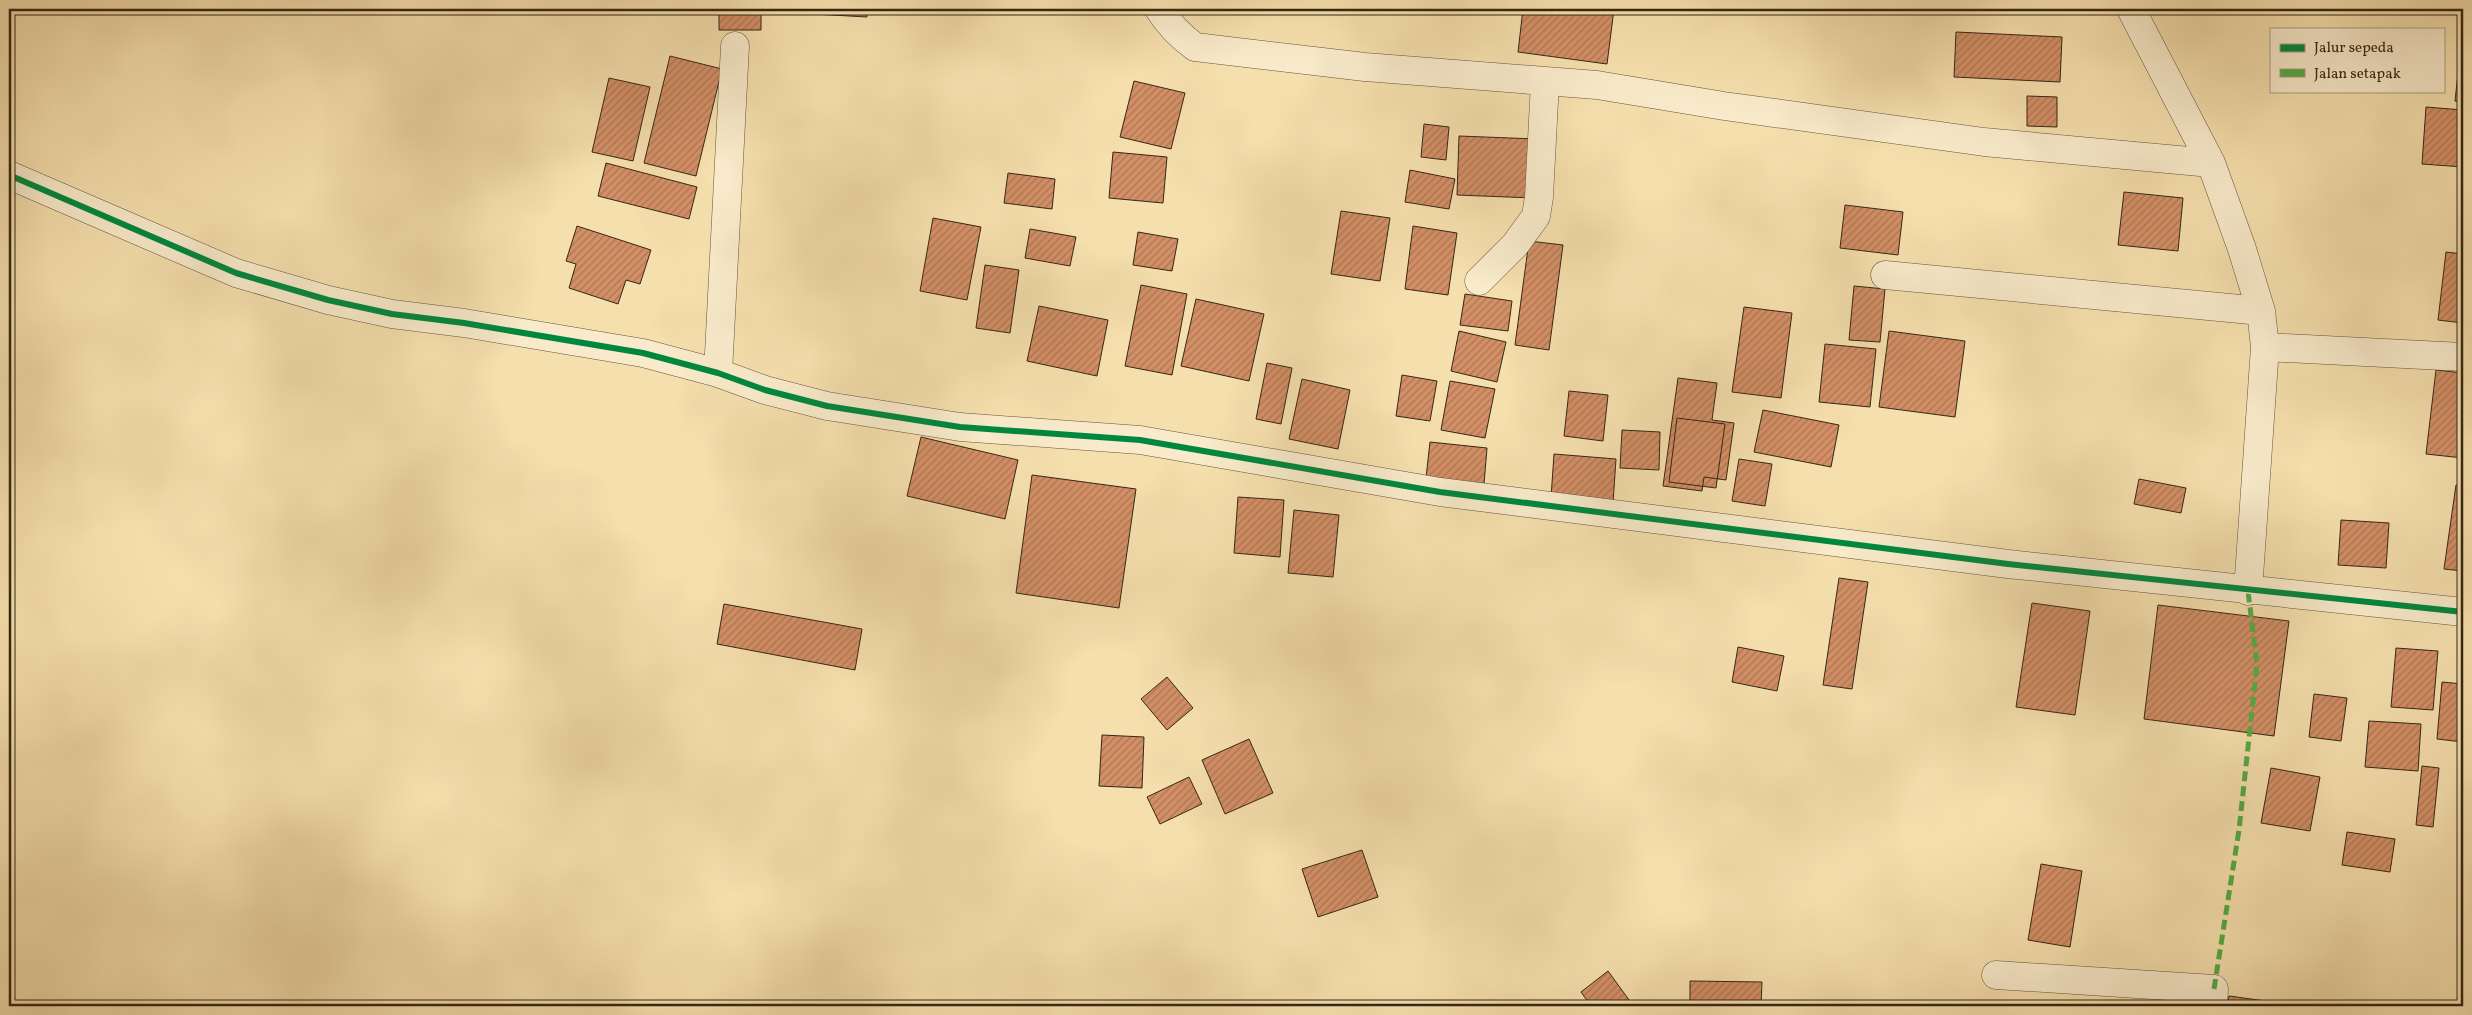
<svg xmlns="http://www.w3.org/2000/svg" width="2472" height="1015" font-family="Vollkorn,serif">
<style>
.building{fill:url(#building-hatch);stroke:#352616}
.lines{fill:none;stroke-linecap:round;stroke-linejoin:round}
.minor-casing{stroke:#65543c;stroke-width:29}
.minor{stroke:#f8eaca;stroke-width:28}
.quiet{stroke:#54aa42;stroke-width:5;stroke-dasharray:10 5;stroke-linecap:butt}
.cycleway-casing{stroke:#f8eaca;stroke-width:9}
.cycleway{stroke:#00873e;stroke-width:6}
</style>
<defs>
<pattern id="building-hatch" width="6" height="6" patternUnits="userSpaceOnUse" patternTransform="scale(1.25)"><rect width="6" height="6" fill="#d38f66"/><path d="M-1 1l2-2M0 6l6-6M5 7l2-2" fill="none" stroke="#ac7553"/></pattern>
</defs>
<rect width="100%" height="100%" fill="#f5dfad"/>
<filter id="stains"><feTurbulence type="fractalNoise" baseFrequency=".004" numOctaves="4"/><feColorMatrix values="0 0 0 0 .2 0 0 0 0 .09 0 0 0 0 .02 0 0 0 .5 -.17"/></filter>
<radialGradient id="worn" r=".72"><stop offset=".6" stop-color="#630" stop-opacity="0"/><stop offset="1" stop-color="#630" stop-opacity=".3"/></radialGradient>
<!-- building -->
<path class="building" d="M 719,9 L 761,9 L 761,30 L 719,30 Z
M 796,9 L 867,9 L 867,17 L 796,13 Z
M 1523,9 L 1614,9 L 1607,64 L 1518,52 Z
M 1956,32 L 2062,37 L 2060,82 L 1954,77 Z
M 2460,55 L 2463,55 L 2463,102 L 2455,101 Z
M 670,56 L 722,69 L 696,176 L 644,163 Z
M 609,78 L 650,87 L 633,161 L 592,152 Z
M 1134,81 L 1185,93 L 1171,149 L 1120,137 Z
M 2027,96 L 2057,97 L 2057,127 L 2027,126 Z
M 2426,107 L 2463,110 L 2463,167 L 2422,164 Z
M 1424,124 L 1449,127 L 1446,160 L 1421,157 Z
M 1459,136 L 1536,139 L 1533,198 L 1457,195 Z
M 1113,152 L 1167,157 L 1163,203 L 1109,198 Z
M 606,163 L 697,187 L 689,219 L 598,196 Z
M 1410,170 L 1455,179 L 1449,209 L 1405,202 Z
M 1008,173 L 1055,179 L 1052,209 L 1004,203 Z
M 2124,192 L 2183,198 L 2178,251 L 2118,245 Z
M 1845,205 L 1903,212 L 1898,255 L 1840,248 Z
M 1341,211 L 1390,218 L 1380,281 L 1331,274 Z
M 933,218 L 981,227 L 967,300 L 920,291 Z
M 577,226 L 651,250 L 640,284 L 626,280 L 618,304 L 569,288 L 576,264 L 566,261 Z
M 1413,226 L 1457,233 L 1448,295 L 1405,289 Z
M 1030,229 L 1076,237 L 1070,266 L 1025,258 Z
M 1138,232 L 1178,239 L 1172,271 L 1133,265 Z
M 1529,241 L 1563,245 L 1549,350 L 1515,345 Z
M 2446,252 L 2463,254 L 2463,323 L 2438,320 Z
M 985,265 L 1019,270 L 1010,333 L 976,328 Z
M 1141,285 L 1187,294 L 1172,375 L 1125,366 Z
M 1854,286 L 1885,289 L 1880,342 L 1849,340 Z
M 1465,294 L 1512,301 L 1508,331 L 1460,325 Z
M 1196,299 L 1264,314 L 1249,381 L 1181,366 Z
M 1039,306 L 1108,320 L 1097,376 L 1027,361 Z
M 1744,307 L 1792,313 L 1781,398 L 1732,392 Z
M 1459,331 L 1506,342 L 1497,382 L 1451,371 Z
M 1889,331 L 1965,341 L 1955,417 L 1879,407 Z
M 1825,344 L 1876,349 L 1870,407 L 1819,402 Z
M 1267,363 L 1292,368 L 1281,424 L 1256,419 Z
M 2436,370 L 2463,373 L 2463,458 L 2426,454 Z
M 1402,375 L 1437,381 L 1430,421 L 1396,416 Z
M 1678,378 L 1717,383 L 1712,420 L 1734,423 L 1726,480 L 1704,477 L 1702,491 L 1663,486 Z
M 1302,379 L 1350,390 L 1338,449 L 1289,439 Z
M 1450,381 L 1495,389 L 1485,438 L 1441,430 Z
M 1569,391 L 1608,395 L 1603,441 L 1564,436 Z
M 1763,410 L 1839,425 L 1831,467 L 1754,452 Z
M 1677,418 L 1725,424 L 1716,488 L 1669,482 Z
M 1622,430 L 1660,432 L 1659,470 L 1620,468 Z
M 921,437 L 1018,460 L 1005,519 L 907,496 Z
M 1430,442 L 1487,448 L 1484,484 L 1426,478 Z
M 1554,454 L 1616,459 L 1613,503 L 1551,498 Z
M 1739,459 L 1772,464 L 1765,506 L 1732,501 Z
M 1032,475 L 1136,489 L 1119,608 L 1016,593 Z
M 2139,479 L 2186,488 L 2181,513 L 2134,504 Z
M 2456,485 L 2463,487 L 2463,571 L 2444,569 Z
M 1238,497 L 1284,500 L 1280,557 L 1234,553 Z
M 1294,510 L 1339,515 L 1333,577 L 1288,573 Z
M 2341,520 L 2389,523 L 2386,568 L 2338,565 Z
M 1839,578 L 1868,582 L 1852,689 L 1823,685 Z
M 2032,603 L 2090,611 L 2075,715 L 2016,707 Z
M 724,604 L 862,629 L 855,670 L 717,644 Z
M 2158,605 L 2289,621 L 2274,736 L 2144,719 Z
M 1738,647 L 1784,656 L 1777,691 L 1732,682 Z
M 2396,648 L 2438,651 L 2433,710 L 2391,707 Z
M 1167,677 L 1193,708 L 1167,730 L 1141,699 Z
M 2442,682 L 2463,684 L 2463,742 L 2437,739 Z
M 2314,694 L 2347,698 L 2341,741 L 2309,737 Z
M 2369,721 L 2421,724 L 2418,771 L 2365,767 Z
M 1102,735 L 1144,737 L 1142,788 L 1099,786 Z
M 1249,739 L 1273,793 L 1225,814 L 1202,760 Z
M 2422,766 L 2439,768 L 2433,827 L 2416,825 Z
M 2271,768 L 2320,777 L 2310,831 L 2261,823 Z
M 1189,777 L 1202,804 L 1160,824 L 1147,797 Z
M 2347,832 L 2395,839 L 2390,872 L 2342,865 Z
M 1362,850 L 1378,897 L 1318,917 L 1302,869 Z
M 2041,864 L 2082,871 L 2070,947 L 2028,940 Z
M 1608,971 L 1632,1004 L 1630,1006 L 1591,1006 L 1581,992 Z
M 1690,981 L 1762,982 L 1761,1006 L 1690,1006 Z
M 2229,996 L 2302,1006 L 2227,1006 Z"/>
<g class="lines">
<defs>
<path id="minor" d="M 1159,9 C 1169,25 1180,36 1195,47 L 1365,67 L 1597,85 L 1724,106 L 1984,142 L 2211,163
M 2131,9 L 2211,163 L 2242,249 L 2261,311 L 2265,347 L 2248,591
M 9,175 L 236,273 L 328,300 L 392,314 L 464,323 L 643,353 L 718,373 L 765,390 L 827,406 L 960,427 L 1140,440 L 1440,492 L 2008,564 L 2463,612
M 1885,275 L 2261,311
M 1479,281 L 1515,245 L 1536,216 L 1539,197 L 1545,82
M 2265,347 L 2463,357
M 718,373 L 735,46
M 1996,975 L 2214,989 L 2213,1006"/>
</defs>
<!-- minor casing -->
<use href="#minor" class="minor-casing"/>
<!-- minor -->
<use href="#minor" class="minor"/>
<!-- quiet -->
<path class="quiet" d="M 2214,989 L 2239,830 L 2257,664 L 2248,591"/>
<defs>
<path id="cycleway" d="M 9,175 L 236,273 L 328,300 L 392,314 L 464,323 L 643,353 L 718,373 L 765,390 L 827,406 L 960,427 L 1140,440 L 1440,492 L 2008,564 L 2463,612"/>
</defs>
<!-- cycleway casing -->
<use href="#cycleway" class="cycleway-casing"/>
<!-- cycleway -->
<use href="#cycleway" class="cycleway"/>
</g>
<!-- margin -->
<rect width="2472" height="1015" fill="none" stroke="#f5dfad" stroke-width="30"/>
<rect x="10" y="10" width="2452" height="995" fill="none" stroke="#352616" stroke-width="2.5"/>
<rect x="15" y="15" width="2442" height="985" fill="none" stroke="#352616"/>
<!-- legend -->
<rect x="2270" y="28" width="175" height="65" fill="#f8eaca" stroke="#aa9c82"/>
<rect x="2280" y="44" width="25" height="8" fill="#00873e" stroke="#aa9c82"/>
<text x="2314" y="52" font-size="15" fill="#352616">Jalur sepeda</text>
<rect x="2280" y="69" width="25" height="8" fill="#54aa42" stroke="#aa9c82"/>
<text x="2314" y="78" font-size="15" fill="#352616">Jalan setapak</text>
<rect width="100%" height="100%" filter="url(#stains)"/>
<rect width="100%" height="100%" fill="url(#worn)"/>
</svg>
